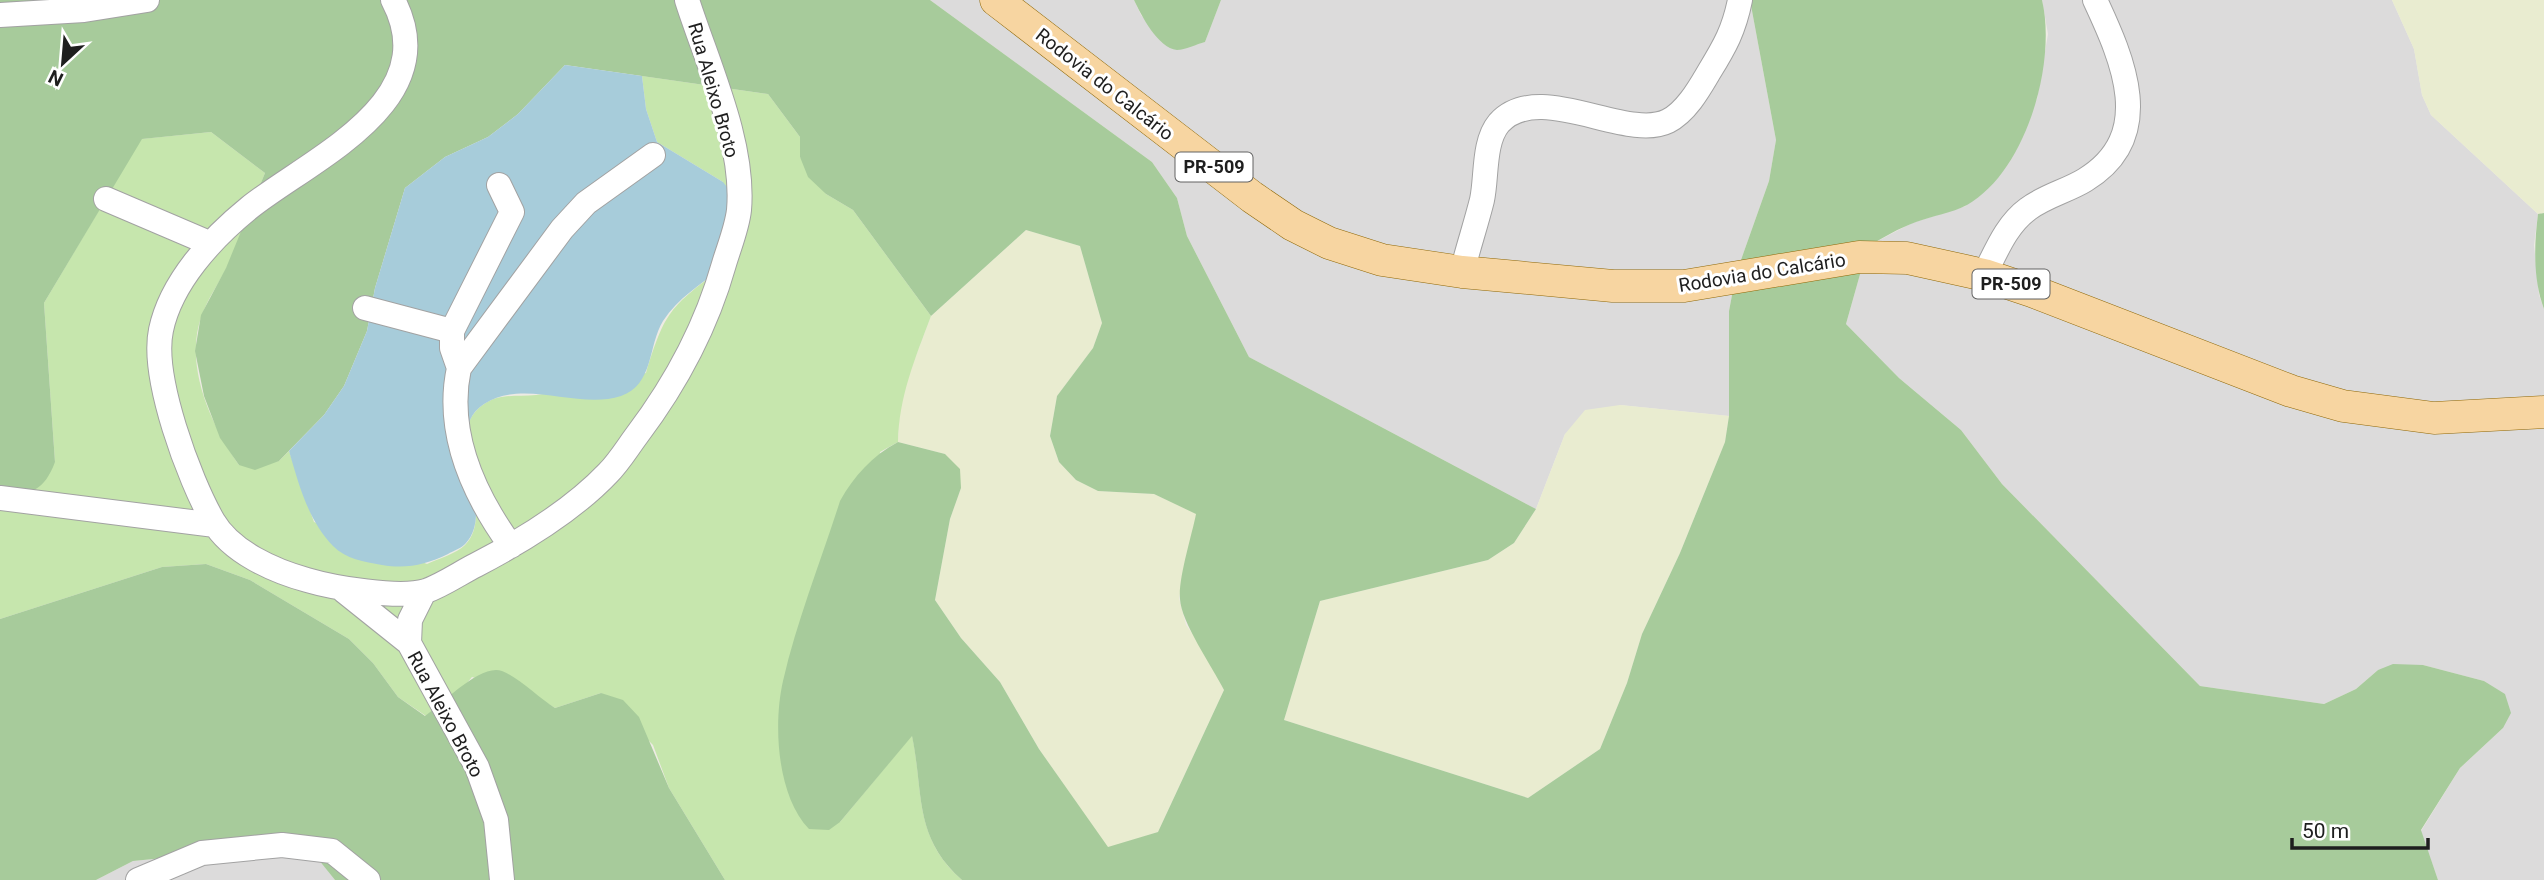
<svg xmlns="http://www.w3.org/2000/svg" width="2544" height="880" font-family="Roboto,sans-serif">
<style>
.residential{fill:#dcdbdb}
.farmland{fill:#e9ecd0}
.grass{fill:#c6e6ad}
.forest{fill:#a7cb9b}
.water{fill:#a7ccda}
.lines{fill:none;stroke-linecap:round;stroke-linejoin:round}
.minor-casing{stroke:#a2a2a2;stroke-width:26}
.major-casing{stroke:#8f6808;stroke-width:33}
.minor{stroke:#fff;stroke-width:24}
.major{stroke:#f7d5a1;stroke-width:32}
.labels{text-anchor:middle;stroke-width:6;stroke-linejoin:round;paint-order:stroke}
.shield{fill:#fff;stroke:#626262;stroke-width:2}
.shield-label{font-size:18px;font-weight:bold;fill:#1e1e1e}
.street-label{font-size:19px;fill:#1e1e1e;stroke:#fff}
</style>
<rect width="100%" height="100%" fill="#eeebe4"/>
<!-- residential -->
<path class="residential" d="M 930,0 L 1134,0 L 1141,15 L 1165,44 L 1178,50 L 1205,42 L 1221,0 L 1750,0 L 1776,140 L 1769,181 L 1736,274 L 1729,311 L 1729,416 L 1620,405 L 1565,434 L 1536,509 L 1249,357 L 1187,236 L 1177,198 L 1152,162 Z
M 2042,0 L 2392,0 L 2414,49 L 2422,95 L 2431,115 L 2538,214 L 2534,245 L 2539,295 L 2544,309 L 2544,880 L 2438,880 L 2421,831 L 2460,768 L 2503,728 L 2504,694 L 2484,681 L 2423,665 L 2378,670 L 2356,689 L 2324,704 L 2200,686 L 2002,484 L 1961,430 L 1899,378 L 1846,324 L 1868,246 L 1912,223 L 1966,206 L 2037,99 L 2048,34 Z
M 307,844 L 335,880 L 96,880 L 133,861 Z"/>
<!-- farmland -->
<path class="farmland" d="M 2392,0 L 2544,0 L 2544,213 L 2538,214 L 2431,115 L 2422,95 L 2414,49 Z
M 1026,230 L 1080,246 L 1102,323 L 1093,348 L 1057,396 L 1050,436 L 1059,462 L 1076,480 L 1098,491 L 1154,494 L 1197,514 L 1179,598 L 1186,625 L 1203,648 L 1224,690 L 1158,832 L 1108,848 L 1039,749 L 1000,682 L 961,638 L 935,600 L 950,519 L 961,488 L 945,454 L 898,442 L 899,410 L 905,385 L 931,316 Z
M 1620,405 L 1729,416 L 1725,442 L 1680,553 L 1642,634 L 1627,683 L 1600,749 L 1528,798 L 1284,720 L 1320,601 L 1488,560 L 1514,543 L 1536,509 L 1565,434 L 1585,410 Z"/>
<!-- grass -->
<path class="grass" d="M 642,76 L 768,94 L 800,137 L 800,157 L 826,194 L 853,210 L 931,316 C 915,359 899,396 898,442 L 880,452 L 840,822 L 912,735 C 924,792 913,837 962,880 L 725,880 L 669,788 L 653,745 L 601,693 L 555,708 L 534,695 L 472,677 L 462,689 L 426,716 L 398,697 L 373,663 L 349,639 L 250,580 L 206,564 L 162,567 L 0,619 L 0,496 L 55,462 L 44,303 L 141,139 L 211,132 L 265,173 C 252,204 241,237 227,267 C 219,283 208,298 202,315 C 183,364 211,425 239,465 L 279,461 L 289,451 L 314,522 L 427,564 C 438,559 457,553 465,545 C 499,511 438,434 484,404 C 500,393 518,397 536,395 C 572,390 610,380 646,373 C 665,311 670,307 722,268 L 723,182 L 657,142 L 646,109 Z"/>
<!-- forest -->
<path class="forest" d="M 0,0 L 930,0 L 1152,162 L 1177,198 L 1187,236 L 1249,357 L 1536,509 L 1514,543 L 1488,560 L 1320,601 L 1284,720 L 1528,798 L 1600,749 L 1627,683 L 1642,634 L 1680,553 L 1725,442 L 1729,416 L 1729,311 L 1736,274 L 1769,181 L 1776,140 L 1750,0 L 2042,0 C 2057,63 2026,172 1967,205 C 1952,213 1932,216 1916,222 C 1899,228 1883,238 1868,246 L 1846,324 L 1899,378 L 1961,430 L 2002,484 L 2200,686 L 2324,704 L 2356,689 L 2378,670 L 2393,664 L 2423,665 L 2484,681 L 2505,694 L 2511,713 L 2503,728 L 2460,768 L 2421,830 L 2438,880 L 962,880 C 913,837 924,793 912,736 L 840,822 L 829,830 L 809,829 C 777,796 773,725 783,681 C 797,620 821,561 840,501 C 854,476 872,456 898,442 L 945,454 L 960,469 L 961,488 L 950,519 L 935,600 L 961,638 L 1000,682 L 1039,749 L 1108,847 L 1158,832 L 1224,690 C 1212,666 1181,622 1180,599 C 1178,579 1192,535 1196,514 L 1154,494 L 1098,491 L 1076,480 L 1059,462 L 1050,436 L 1057,396 L 1093,348 L 1102,323 L 1080,246 L 1026,230 L 931,316 L 853,210 L 826,194 L 808,177 L 800,157 L 800,137 L 768,94 L 565,65 L 518,114 L 488,137 L 445,157 L 405,188 L 375,288 L 367,331 L 344,386 L 324,415 L 279,461 L 255,470 L 239,465 L 220,438 L 204,396 L 195,351 L 201,315 L 226,268 L 265,173 L 211,132 L 142,139 L 44,303 L 55,462 C 44,491 31,495 0,496 Z
M 1134,0 L 1221,0 L 1205,42 C 1197,44 1185,50 1177,50 C 1158,48 1141,15 1134,0 Z
M 2544,213 L 2544,309 C 2533,279 2534,246 2538,214 Z
M 206,564 L 250,580 L 349,639 L 373,663 L 398,697 L 425,716 C 443,703 481,663 502,671 C 518,677 539,698 555,708 L 601,693 L 623,700 L 639,717 L 669,788 L 725,880 L 335,880 L 306,844 L 133,861 L 96,880 L 0,880 L 0,619 L 162,567 Z"/>
<!-- water -->
<path class="water" d="M 565,65 L 642,76 L 646,109 L 657,142 L 723,182 L 738,201 L 722,268 C 701,284 678,298 663,321 C 648,345 654,385 621,396 C 578,410 524,378 484,404 C 439,433 498,507 466,543 C 462,548 453,551 448,554 C 425,565 407,569 382,565 C 364,562 346,559 333,546 C 308,520 299,485 289,451 L 324,415 L 344,386 L 367,331 L 375,288 L 405,188 L 445,157 L 488,137 L 518,114 Z"/>
<g class="lines">
<defs>
<path id="minor" d="M 393,0 C 447,102 310,159 249,208 C 212,238 171,282 161,330 C 151,377 189,479 213,521 C 231,552 274,571 307,580 C 334,588 399,599 426,591 C 443,585 460,573 476,565 C 522,541 572,511 608,473 C 619,462 628,447 637,435 C 677,382 706,328 724,264 C 729,247 737,228 739,210 C 745,143 707,63 687,0
M 0,15 L 84,10 L 147,0
M 106,199 L 209,243
M 1462,272 C 1468,248 1476,224 1482,200 C 1487,177 1483,142 1499,123 C 1539,79 1626,142 1668,121 C 1686,112 1699,89 1709,72 C 1725,46 1734,30 1740,0
M 1984,275 C 1996,252 2006,225 2028,209 C 2045,196 2067,191 2085,180 C 2157,136 2123,60 2095,0
M 365,308 L 452,331
M 459,368 L 452,348 L 452,331 L 512,212 L 499,185
M 0,498 L 215,525
M 511,546 C 474,495 445,433 459,368 L 562,229 L 586,203 L 653,155
M 344,591 L 409,643
M 424,592 L 410,620 L 409,643 L 477,767 L 496,820 L 502,880
M 138,880 L 202,853 L 282,845 L 332,851 L 368,880"/>
<path id="major" d="M 996,0 L 1252,197 L 1293,225 L 1329,243 L 1382,260 L 1462,272 L 1613,286 L 1684,286 L 1859,257 L 1907,258 L 1984,275 L 2032,291 L 2291,391 L 2343,406 L 2434,418 L 2544,412"/>
</defs>
<!-- minor casing -->
<use href="#minor" class="minor-casing"/>
<!-- major casing -->
<use href="#major" class="major-casing"/>
<!-- minor -->
<use href="#minor" class="minor"/>
<!-- major -->
<use href="#major" class="major"/>
</g>
<g class="labels">
<!-- shield labels -->
<g class="shield">
<rect x="1175.5" y="152.5" width="77" height="29" rx="5"/>
<rect x="1972.5" y="269.5" width="77" height="29" rx="5"/>
</g>
<g class="shield-label">
<text x="1214" y="173">PR-509</text>
<text x="2011" y="290">PR-509</text>
</g>
<!-- street labels -->
<g class="street-label">
<text transform="translate(1105 84) rotate(38)" y="7">Rodovia do Calcário</text>
<text transform="translate(714 90) rotate(74)" y="7">Rua Aleixo Broto</text>
<text transform="translate(1762 272) rotate(-9)" y="7">Rodovia do Calcário</text>
<text transform="translate(446 714) rotate(62)" y="7">Rua Aleixo Broto</text>
</g>
</g>
<!-- north arrow -->
<g transform="translate(63 63) rotate(206)" stroke="#ffffff" stroke-width="5" paint-order="stroke">
<path d="M0-5L12 26L0 18L-12 26Z" fill="#1e1e1e"/>
<text y="-10" font-size="19" font-weight="bold" text-anchor="middle" fill="#1e1e1e">N</text>
</g>
<!-- scale -->
<path d="M2292 838v10h136v-10" fill="none" stroke="#1e1e1e" stroke-width="3.5"/>
<text x="2302" y="838" font-size="21" fill="#1e1e1e" stroke="#ffffff" stroke-width="5" paint-order="stroke">50 m</text>
</svg>
